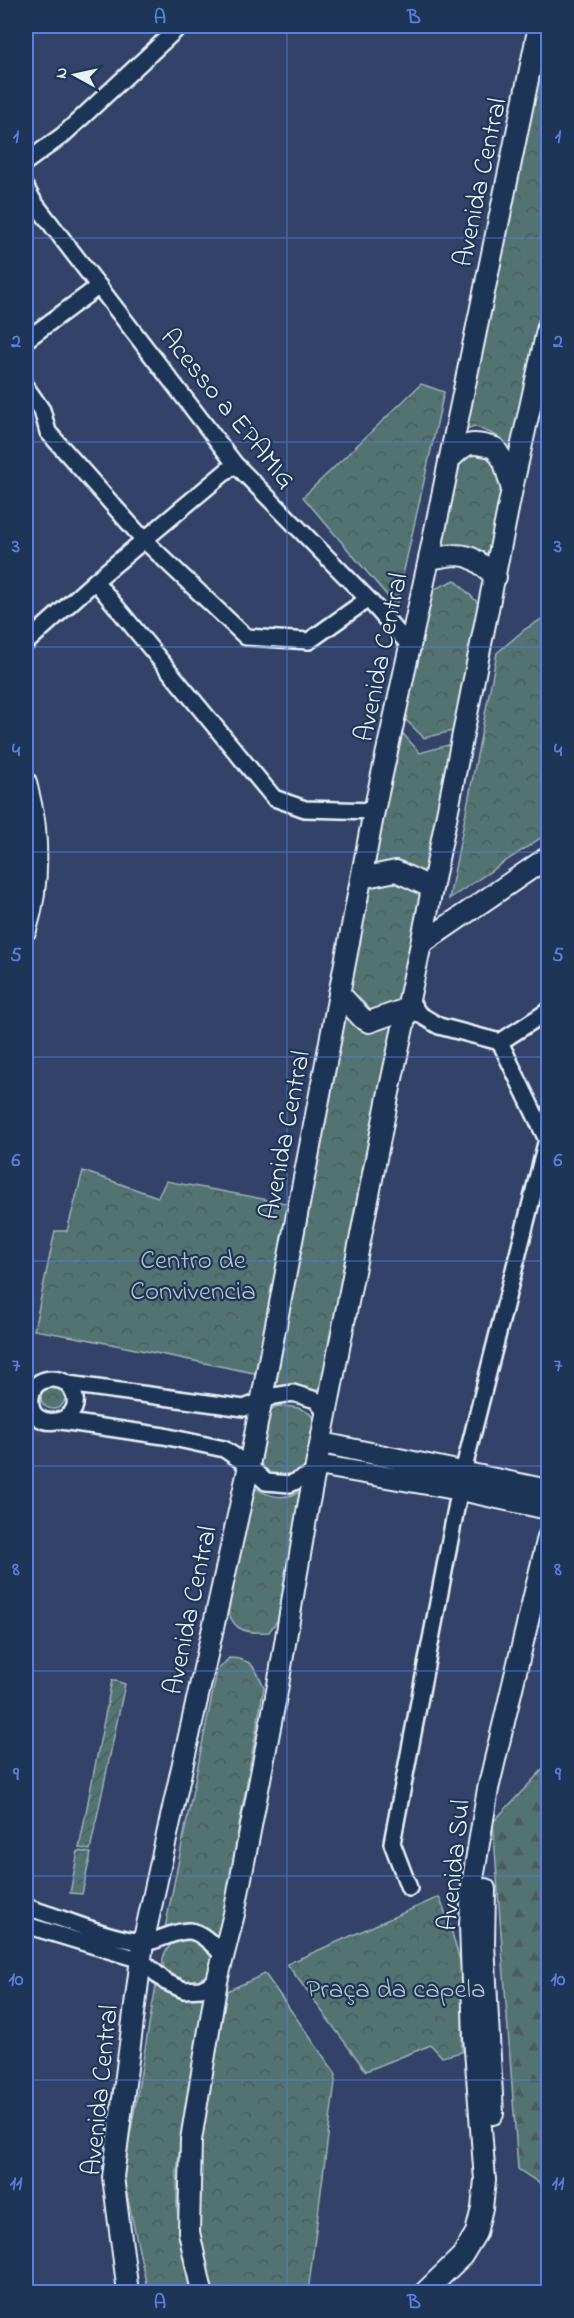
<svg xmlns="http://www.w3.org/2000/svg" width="574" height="2318" font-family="'Indie Flower',sans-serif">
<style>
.built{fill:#314367}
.forest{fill:url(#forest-firs);stroke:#9db2b6;stroke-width:1.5}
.park{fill:url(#park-crowns);stroke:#9db2b6;stroke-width:1.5}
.garden{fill:url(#garden-furrows);stroke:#9db2b6;stroke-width:1.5}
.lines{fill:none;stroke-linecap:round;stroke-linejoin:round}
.minor-casing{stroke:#e8f1f8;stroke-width:20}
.tertiary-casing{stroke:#e8f1f8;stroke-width:24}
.minor{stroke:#1d3557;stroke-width:15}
.tertiary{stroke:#1d3557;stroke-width:20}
.grid{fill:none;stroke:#5a7fe2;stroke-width:1.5;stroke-opacity:0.55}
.labels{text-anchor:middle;stroke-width:4.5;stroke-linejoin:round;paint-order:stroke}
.street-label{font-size:27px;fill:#e8f1f8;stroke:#1d3557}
.park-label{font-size:27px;fill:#b4c5c9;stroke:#1d3557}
.neatline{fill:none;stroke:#5a7fe2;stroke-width:2}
.grid-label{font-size:20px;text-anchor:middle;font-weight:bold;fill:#5a7fe2}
</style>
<defs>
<pattern id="forest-firs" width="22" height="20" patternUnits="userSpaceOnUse" patternTransform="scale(1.5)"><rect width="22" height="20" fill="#527373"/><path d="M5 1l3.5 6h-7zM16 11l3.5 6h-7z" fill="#4b5b5c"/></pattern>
<pattern id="park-crowns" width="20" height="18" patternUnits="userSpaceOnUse" patternTransform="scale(1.5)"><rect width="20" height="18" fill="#527373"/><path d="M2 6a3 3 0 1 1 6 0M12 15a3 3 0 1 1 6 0" fill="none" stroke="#4b5b5c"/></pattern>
<pattern id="garden-furrows" width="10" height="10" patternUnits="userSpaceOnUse" patternTransform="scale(1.5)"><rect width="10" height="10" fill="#527373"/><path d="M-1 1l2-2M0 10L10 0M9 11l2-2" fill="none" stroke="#4b5b5c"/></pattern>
</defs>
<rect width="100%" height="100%" fill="#1d3557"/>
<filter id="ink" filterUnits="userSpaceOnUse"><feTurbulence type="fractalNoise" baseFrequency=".0167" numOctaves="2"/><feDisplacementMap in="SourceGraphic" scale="12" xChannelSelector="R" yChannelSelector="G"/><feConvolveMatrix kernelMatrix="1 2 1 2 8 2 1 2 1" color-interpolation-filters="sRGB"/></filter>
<g filter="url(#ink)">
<!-- built -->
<path class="built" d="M 26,26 L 548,26 L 548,2292 L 26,2292 Z"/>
<!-- forest -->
<path class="forest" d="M 548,1764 L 548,2189 L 518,2169 L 493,1822 Z"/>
<!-- park -->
<path class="park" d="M 548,30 L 548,281 L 510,451 L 495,435 L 474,426 L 465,430 Z
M 421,384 L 444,392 L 396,606 L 303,497 Z
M 474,453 L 493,458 L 505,494 L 491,559 C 475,547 461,545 441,546 L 458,466 Z
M 455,580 L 482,607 L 457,730 L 424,738 L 401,715 L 430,591 Z
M 545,617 L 548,623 L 548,833 L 449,899 L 497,653 L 525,629 Z
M 397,727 L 420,753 L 455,743 L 429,881 L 369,873 Z
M 402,878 L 426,891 L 401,1006 L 368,1018 L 347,992 L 368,885 Z
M 343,1007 L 400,1016 L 322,1398 C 306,1383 294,1384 275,1391 Z
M 83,1171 L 158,1197 L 166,1181 L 291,1204 L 259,1374 L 86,1339 L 34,1330 L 55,1231 L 67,1231 Z
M41 1397a12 12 0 1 1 24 0a12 12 0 1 1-24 0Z
M 278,1406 C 295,1406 307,1408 318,1422 L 310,1469 L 285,1477 L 263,1473 L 259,1465 L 270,1410 Z
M 252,1486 C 270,1498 286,1501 305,1489 L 279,1618 L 269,1632 C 243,1634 229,1629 227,1601 Z
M 229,1658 C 251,1658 256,1668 264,1687 L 218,1943 L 180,1925 L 165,1928 L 217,1671 Z
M 78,1851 L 91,1853 L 82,1894 L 70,1893 Z
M 439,1897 L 449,1922 L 463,1971 L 462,2052 L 442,2057 L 431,2045 L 366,2071 L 287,1964 Z
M 182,1938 C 197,1940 222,1953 212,1973 C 211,1976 205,1980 202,1983 C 192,1983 182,1984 173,1979 C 154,1967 164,1944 182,1938 Z
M 265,1974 L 336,2074 L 308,2292 L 212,2292 L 199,2236 L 201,2141 L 227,1991 Z
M 156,1985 L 184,1998 L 209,1994 L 182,2128 L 177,2173 L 177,2208 L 183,2255 L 192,2292 L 148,2292 L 123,2176 Z"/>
<!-- garden -->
<path class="garden" d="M 112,1680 L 125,1684 L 90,1850 L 79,1848 Z"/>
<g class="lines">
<defs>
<path id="minor" d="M 26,162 L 63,135 L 180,26
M 26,188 L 34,202 L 235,464 L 368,599 L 410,646
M 26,340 L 99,286
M 26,387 L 42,410 L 48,432 L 144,540 L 246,637 L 309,641 L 368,599
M 95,581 L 274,798 L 305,809 L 374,811
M 26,643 L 95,581 L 235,464
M 408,998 L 419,1014 L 439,1026 L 500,1042 L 548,1142
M 500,1042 L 548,1011
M 68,1384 C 98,1423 25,1438 31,1397 C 33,1378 54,1375 68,1384 L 244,1408 L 274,1396 L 293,1393 L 316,1400 L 327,1414
M 61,1421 L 164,1436 L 224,1449 L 249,1466 L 266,1482 L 290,1484 L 316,1472
M 409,1888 L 392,1843 L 463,1472 L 547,1139
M 26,1907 C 63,1918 101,1936 141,1942 C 155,1944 173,1930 190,1931 C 202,1932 215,1947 223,1955
M 26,1925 L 141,1960 L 166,1982 L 184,1990 L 201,1989 L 217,1981"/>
<path id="tertiary" d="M 449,460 C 467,442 469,441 495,448 L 504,462 L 511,486
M 429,559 C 465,553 468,551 496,577
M 26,782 C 29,797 34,813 35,828 C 38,862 36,898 26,930
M 361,878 L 396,871 L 432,888
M 421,944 L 548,857
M 339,993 L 362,1018 L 369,1022 L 406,1009
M 322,1443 L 548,1490
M 318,1465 L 461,1490 L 548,1509
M 485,1889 L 484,1944 L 493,2114
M 128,2292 L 113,2177 L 143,1943 L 249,1466 L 374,811 L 429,559 L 539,26
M 202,2292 L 189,2232 L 191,2140 L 217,1981 L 234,1914 L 277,1691 L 308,1507 L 388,1097 L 421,944 L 512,489 L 548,326
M 425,2292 L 462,2256 L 476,2233 L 482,2208 L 485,2180 L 474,2037 L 470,1925 L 472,1885 L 488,1789 L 548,1537"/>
</defs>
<!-- minor casing -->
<use href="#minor" class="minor-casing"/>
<!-- tertiary casing -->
<use href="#tertiary" class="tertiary-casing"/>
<!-- minor -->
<use href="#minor" class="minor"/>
<!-- tertiary -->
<use href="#tertiary" class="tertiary"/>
</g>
</g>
<!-- grid -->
<path class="grid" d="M 287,26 L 287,2292M 26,238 L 548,238M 26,442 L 548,442M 26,647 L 548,647M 26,852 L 548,852M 26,1057 L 548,1057M 26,1261 L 548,1261M 26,1466 L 548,1466M 26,1671 L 548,1671M 26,1876 L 548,1876M 26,2080 L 548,2080"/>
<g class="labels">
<!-- street labels -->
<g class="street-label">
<text transform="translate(479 182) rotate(-78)" y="9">Avenida Central</text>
<text transform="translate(229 408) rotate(51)" y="9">Acesso a EPAMIG</text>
<text transform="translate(380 657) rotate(-78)" y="9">Avenida Central</text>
<text transform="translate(284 1135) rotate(-79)" y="9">Avenida Central</text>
<text transform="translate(189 1610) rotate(-78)" y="9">Avenida Central</text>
<text transform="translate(453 1865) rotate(-84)" y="9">Avenida Sul</text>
<text transform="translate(99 2090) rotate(-84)" y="9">Avenida Central</text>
</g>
<!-- park labels -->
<g class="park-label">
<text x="193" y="1268">Centro de<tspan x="193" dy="31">Convivencia</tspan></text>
<text x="396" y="1997">Praça da capela</text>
</g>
</g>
<!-- margin -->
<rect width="574" height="2318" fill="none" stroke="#1d3557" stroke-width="66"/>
<!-- north arrow -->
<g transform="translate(75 75) rotate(278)" stroke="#1d3557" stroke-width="4.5" paint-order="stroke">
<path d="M0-4.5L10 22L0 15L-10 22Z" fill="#e8f1f8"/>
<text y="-9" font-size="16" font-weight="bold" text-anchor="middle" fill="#e8f1f8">N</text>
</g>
<rect x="33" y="33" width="508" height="2252" class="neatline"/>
<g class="grid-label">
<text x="160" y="23">A</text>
<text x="414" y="23">B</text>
<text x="16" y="142">1</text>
<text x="558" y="142">1</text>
<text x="16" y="347">2</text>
<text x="558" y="347">2</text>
<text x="16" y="552">3</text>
<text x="558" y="552">3</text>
<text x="16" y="756">4</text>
<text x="558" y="756">4</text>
<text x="16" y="961">5</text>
<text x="558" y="961">5</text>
<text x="16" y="1166">6</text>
<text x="558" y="1166">6</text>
<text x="16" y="1371">7</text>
<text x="558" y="1371">7</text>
<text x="16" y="1575">8</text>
<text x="558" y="1575">8</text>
<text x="16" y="1780">9</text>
<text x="558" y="1780">9</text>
<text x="16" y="1985">10</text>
<text x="558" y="1985">10</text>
<text x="16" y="2189">11</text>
<text x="558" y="2189">11</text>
<text x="160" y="2308">A</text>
<text x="414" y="2308">B</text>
</g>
</svg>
